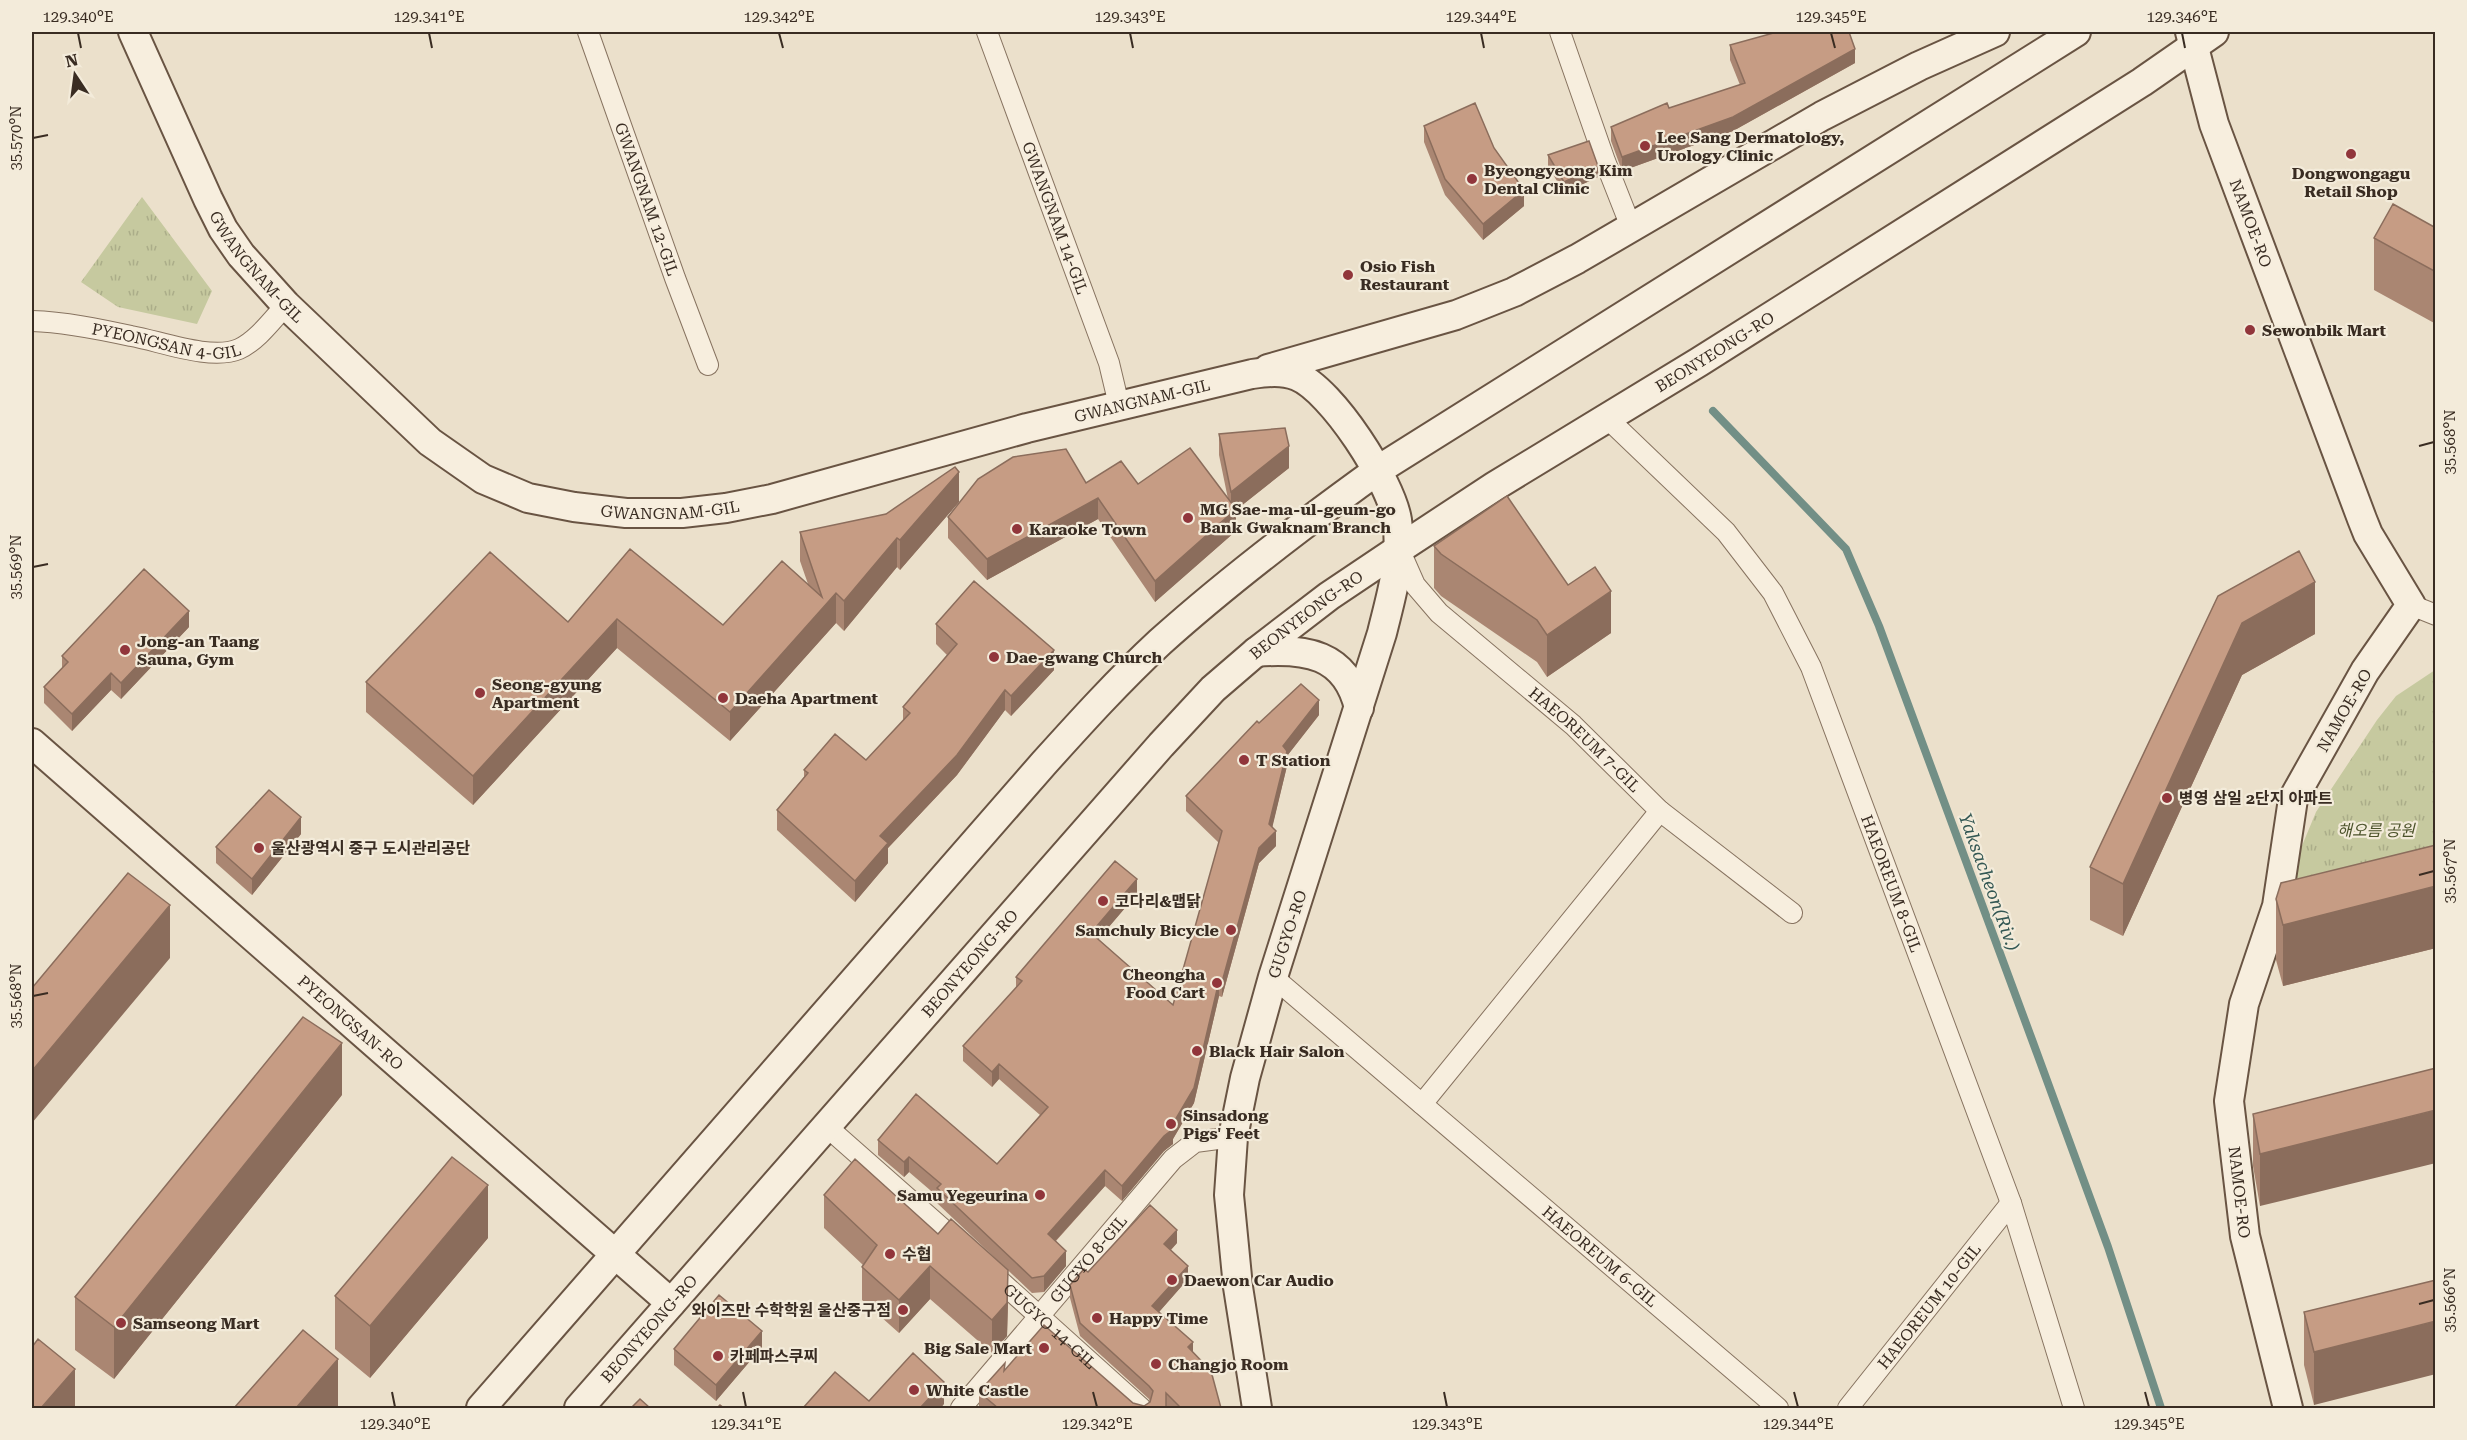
<svg xmlns="http://www.w3.org/2000/svg" width="2467" height="1440" font-family="'Roboto Serif','Noto Sans KR',serif">
<style>
.grass{fill:url(#grass-tufts)}
.lines{fill:none;stroke-linecap:round;stroke-linejoin:round}
.stream{stroke:#728f86;stroke-width:8}
.street-casing{stroke:#877360;stroke-width:22}
.secondary-casing{stroke:#695443;stroke-width:32}
.street{stroke:#f7eede;stroke-width:20}
.secondary{stroke:#f7eede;stroke-width:28}
.wall{fill:#aa8672}
.shaded-wall{fill:#8b6d5c}
.building{fill:#c69c84;stroke:#8b6d5c;stroke-width:1.5}
.ticks{fill:none;stroke:#392c22;stroke-width:2}
.poi-dot{fill:#91363b;stroke:#f3ebda;stroke-width:2}
.labels{text-anchor:middle;stroke-width:4.5;stroke-linejoin:round;paint-order:stroke}
.poi-label{font-size:16px;font-weight:bold;fill:#392c22;stroke:#f3ebda;text-anchor:start}
.street-label{font-size:16px;fill:#392c22;stroke:#f3ebda}
.park-label{font-size:16px;font-style:italic;fill:#4c532b;stroke:#f3ebda}
.water-label{font-size:18px;font-style:italic;fill:#335753;stroke:#f3ebda}
.neatline{fill:none;stroke:#392c22;stroke-width:2}
.ticks-label{font-size:15px;text-anchor:middle;fill:#392c22}
</style>
<defs>
<pattern id="grass-tufts" width="24" height="20" patternUnits="userSpaceOnUse" patternTransform="scale(1.5)"><rect width="24" height="20" fill="#c6c99f"/><path d="M3 7l-1-3M5 7V3M7 7l1-3M15 17l-1-3M17 17v-4M19 17l1-3" fill="none" stroke="#abad89"/></pattern>
</defs>
<rect width="100%" height="100%" fill="#ebe0cb"/>
<!-- grass -->
<path class="grass" d="M 142,197 L 212,291 L 197,324 L 118,307 L 81,282 Z
M 2435,670 L 2435,876 L 2277,906 L 2316,812 L 2377,720 L 2396,696 Z"/>
<g class="lines">
<!-- stream -->
<path class="stream" d="M 1713,411 L 1846,549 L 1879,626 L 2031,1037 L 2108,1247 L 2161,1408"/>
<defs>
<g id="street">
<path id="s1" d="M 588,32 L 675,278 L 708,365"/>
<path id="s2" d="M 987,32 L 1109,363 L 1119,405"/>
<path d="M 1560,32 L 1605,161 L 1631,227"/>
<path id="s3" d="M 32,321 C 65,322 99,329 131,336 C 160,341 211,361 239,349 C 257,341 273,319 286,305"/>
<path id="s4" d="M 1607,418 L 1726,532 L 1773,593 L 1811,667 L 2011,1203 L 2074,1408"/>
<path id="s5" d="M 1400,551 L 1415,585 L 1439,613 L 1573,725 L 1660,811 L 1792,913"/>
<path d="M 2411,605 L 2436,615"/>
<path id="s6" d="M 1273,977 L 1778,1408"/>
<path d="M 1422,1104 L 1660,811"/>
<path d="M 826,1126 L 961,1245"/>
<path id="s7" d="M 989,1271 L 1141,1408"/>
<path id="s8" d="M 961,1408 L 1173,1159 L 1195,1142 L 1233,1137"/>
<path id="s9" d="M 1848,1408 L 2011,1203"/>
</g>
<g id="secondary">
<path id="s10" d="M 133,32 L 208,199 L 223,229 L 241,255 L 286,305 L 430,442 L 483,479 L 528,498 L 574,507 L 626,513 L 682,513 L 726,508 L 772,499 L 1027,428 L 1252,374 C 1267,372 1282,370 1297,376 C 1332,390 1391,482 1397,520 C 1403,558 1391,596 1382,633 L 1273,977 L 1245,1078 L 1233,1137 L 1229,1195 L 1238,1287 L 1257,1408"/>
<path id="s11" d="M 2190,32 L 2214,124 L 2362,519 L 2368,534 L 2411,605 L 2365,671 L 2293,799 L 2277,906 L 2244,1004 L 2229,1101 L 2245,1236 L 2288,1408"/>
<path d="M 1268,369 L 1456,315 L 1514,292 L 1577,259 L 1822,116 L 1919,66 L 1995,32"/>
<path d="M 1256,652 C 1305,648 1346,653 1359,708"/>
<path id="s12" d="M 32,743 L 671,1303"/>
<path d="M 481,1408 L 1044,763 C 1081,722 1119,680 1160,642 C 1229,580 1303,524 1378,470 L 2076,32"/>
<path id="s13" d="M 579,1408 L 1161,745 L 1213,689 L 1256,652 L 1329,596 L 1399,549 L 1495,486 L 1699,362 L 2142,82 L 2214,32"/>
</g>
</defs>
<!-- street casing -->
<use href="#street" class="street-casing"/>
<!-- secondary casing -->
<use href="#secondary" class="secondary-casing"/>
<!-- street -->
<use href="#street" class="street"/>
<!-- secondary -->
<use href="#secondary" class="secondary"/>
</g>
<!-- wall -->
<path class="wall" d="M 1730,45 L 1855,63 L 1733,131 L 1622,171 L 1611,141 L 1611,127 L 1740,85 L 1730,60 Z
M 1424,126 L 1494,148 L 1524,206 L 1483,240 L 1445,195 L 1424,142 Z
M 1548,155 L 1598,177 L 1564,193 L 1548,166 Z
M 2436,228 L 2436,324 L 2374,290 L 2374,238 Z
M 1219,434 L 1289,468 L 1236,510 L 1236,531 L 1155,602 L 1098,519 L 987,580 L 948,538 L 948,517 L 1086,483 L 1138,484 L 1228,499 L 1219,455 Z
M 959,502 L 900,570 L 897,567 L 844,631 L 836,623 L 730,741 L 617,648 L 473,805 L 366,712 L 366,682 L 568,622 L 630,549 L 723,625 L 808,584 L 800,561 L 800,532 Z
M 1434,546 L 1568,585 L 1611,633 L 1547,677 L 1537,662 L 1441,596 L 1434,588 Z
M 2218,596 L 2315,634 L 2242,675 L 2123,936 L 2090,920 L 2090,867 Z
M 936,624 L 1054,670 L 1011,716 L 1005,710 L 957,775 L 888,848 L 888,863 L 855,902 L 777,830 L 777,810 L 804,777 L 804,770 L 866,760 L 903,721 L 903,707 L 947,655 L 936,644 Z
M 189,627 L 121,699 L 111,690 L 72,731 L 44,703 L 44,687 L 62,668 L 62,656 Z
M 1319,715 L 1287,756 L 1287,766 L 1272,827 L 1276,846 L 1259,863 L 1222,997 L 1219,996 L 1194,1103 L 1173,1139 L 1173,1144 L 1164,1151 L 1122,1201 L 1105,1186 L 1056,1241 L 1066,1266 L 1044,1292 L 1032,1293 L 937,1203 L 937,1196 L 909,1172 L 904,1177 L 878,1155 L 878,1140 L 997,1164 L 1040,1115 L 999,1079 L 992,1087 L 963,1061 L 963,1046 L 1016,988 L 1016,977 L 1137,894 L 1098,939 L 1173,1005 L 1219,843 L 1186,811 L 1186,796 L 1259,723 Z
M 301,834 L 252,895 L 216,863 L 216,847 Z
M 2436,845 L 2436,948 L 2283,986 L 2276,960 L 2276,899 Z
M 2436,1068 L 2260,1206 L 2253,1166 L 2253,1114 Z
M 342,1095 L 114,1379 L 75,1350 L 75,1297 Z
M 824,1195 L 1008,1303 L 1007,1336 L 992,1353 L 930,1299 L 899,1333 L 862,1300 L 862,1267 L 863,1265 L 824,1228 Z
M 488,1238 L 370,1378 L 335,1349 L 335,1296 Z
M 1177,1243 L 1171,1250 L 1188,1279 L 1159,1312 L 1193,1352 L 1221,1408 L 1168,1408 L 1166,1407 L 1166,1408 L 982,1408 L 979,1406 L 979,1392 L 1005,1371 L 1144,1406 L 1150,1402 L 1149,1399 L 1080,1336 L 1070,1298 L 1070,1285 L 1088,1272 Z
M 2436,1280 L 2314,1405 L 2304,1365 L 2304,1312 Z
M 762,1347 L 716,1401 L 674,1365 L 674,1349 Z"/>
<!-- shaded-wall -->
<path class="shaded-wall" d="M 1855,49 L 1855,63 L 1733,131 L 1622,171 L 1622,157 Z
M 1598,166 L 1598,177 L 1564,193 L 1564,182 Z
M 1524,190 L 1524,206 L 1483,240 L 1483,224 Z
M 1289,446 L 1289,468 L 1236,510 L 1236,531 L 1155,602 L 1155,581 L 1231,514 L 1231,492 Z
M 959,472 L 959,502 L 900,570 L 900,540 Z
M 1098,498 L 1098,519 L 987,580 L 987,559 Z
M 897,538 L 897,567 L 844,631 L 844,601 Z
M 2315,582 L 2315,634 L 2242,675 L 2123,936 L 2123,884 L 2242,623 Z
M 1611,591 L 1611,633 L 1547,677 L 1547,635 Z
M 836,593 L 836,623 L 730,741 L 730,712 Z
M 189,611 L 189,627 L 121,699 L 121,683 Z
M 617,619 L 617,648 L 473,805 L 473,776 Z
M 1054,650 L 1054,670 L 1011,716 L 1011,696 Z
M 111,673 L 111,690 L 72,731 L 72,714 Z
M 1005,690 L 1005,710 L 957,775 L 888,848 L 888,863 L 855,902 L 855,881 L 880,836 Z
M 1319,700 L 1319,715 L 1287,756 L 1287,766 L 1270,837 L 1276,831 L 1276,846 L 1259,863 L 1222,997 L 1222,982 L 1259,848 L 1269,824 L 1283,746 Z
M 301,817 L 301,834 L 252,895 L 252,879 Z
M 1137,879 L 1137,894 L 1091,948 L 1091,933 Z
M 2436,886 L 2436,948 L 2283,986 L 2283,925 Z
M 170,905 L 170,958 L 32,1123 L 32,1071 Z
M 1219,981 L 1219,996 L 1194,1103 L 1173,1139 L 1173,1144 L 1164,1151 L 1122,1201 L 1122,1186 Z
M 342,1043 L 342,1095 L 114,1379 L 114,1327 Z
M 999,1064 L 999,1079 L 992,1087 L 992,1072 Z
M 2436,1110 L 2436,1163 L 2260,1206 L 2260,1154 Z
M 909,1157 L 909,1172 L 904,1177 L 904,1162 Z
M 1105,1170 L 1105,1186 L 1048,1249 L 1048,1234 Z
M 488,1185 L 488,1238 L 370,1378 L 370,1326 Z
M 1177,1230 L 1177,1243 L 1164,1257 L 1164,1244 Z
M 1066,1251 L 1066,1266 L 1044,1292 L 1044,1276 Z
M 930,1266 L 930,1299 L 899,1333 L 899,1300 Z
M 1188,1266 L 1188,1279 L 1152,1320 L 1152,1306 Z
M 1008,1270 L 1008,1303 L 1007,1336 L 992,1353 L 992,1320 Z
M 2436,1321 L 2436,1374 L 2314,1405 L 2314,1352 Z
M 762,1331 L 762,1347 L 716,1401 L 716,1385 Z
M 1193,1342 L 1193,1356 L 1188,1347 Z
M 338,1359 L 338,1408 L 296,1408 Z
M 75,1369 L 75,1408 L 41,1408 Z
M 944,1382 L 944,1404 L 941,1408 L 920,1408 Z"/>
<!-- building -->
<path class="building" d="M 1777,32 L 1849,32 L 1855,49 L 1733,117 L 1622,157 L 1611,127 L 1667,103 L 1669,108 L 1745,83 L 1730,45 Z
M 1475,103 L 1494,148 L 1524,190 L 1483,224 L 1445,179 L 1424,126 Z
M 1589,141 L 1598,166 L 1564,182 L 1548,155 Z
M 2393,204 L 2436,228 L 2436,272 L 2374,238 Z
M 1285,428 L 1289,446 L 1231,492 L 1219,434 Z
M 1190,448 L 1236,509 L 1155,581 L 1098,498 L 987,559 L 948,517 L 978,479 L 1013,457 L 1066,449 L 1086,483 L 1121,461 L 1138,484 Z
M 955,467 L 959,472 L 900,540 L 897,538 L 844,601 L 836,593 L 730,712 L 617,619 L 473,776 L 366,682 L 490,552 L 568,622 L 630,549 L 723,625 L 782,561 L 822,597 L 800,532 L 886,514 Z
M 1507,496 L 1568,585 L 1595,567 L 1611,591 L 1547,635 L 1537,620 L 1441,554 L 1434,546 Z
M 2299,551 L 2315,582 L 2242,623 L 2123,884 L 2090,867 L 2218,596 Z
M 144,569 L 189,611 L 121,683 L 111,673 L 72,714 L 44,687 L 68,662 L 62,656 Z
M 974,581 L 1054,650 L 1011,696 L 1005,690 L 957,755 L 880,836 L 888,843 L 855,881 L 777,810 L 808,773 L 804,770 L 835,734 L 866,760 L 910,713 L 903,707 L 957,644 L 936,624 Z
M 1301,684 L 1319,700 L 1283,746 L 1287,751 L 1269,824 L 1276,831 L 1259,848 L 1222,982 L 1219,981 L 1194,1088 L 1171,1127 L 1173,1129 L 1164,1136 L 1122,1186 L 1105,1170 L 1048,1234 L 1066,1251 L 1044,1276 L 1032,1278 L 937,1188 L 941,1184 L 909,1157 L 904,1162 L 878,1140 L 916,1094 L 997,1164 L 1048,1107 L 999,1064 L 992,1072 L 963,1046 L 1022,981 L 1016,977 L 1115,861 L 1137,879 L 1091,933 L 1173,1005 L 1222,831 L 1186,796 L 1257,721 L 1259,723 Z
M 269,790 L 301,817 L 252,879 L 216,847 Z
M 2436,845 L 2436,886 L 2283,925 L 2276,899 L 2281,883 Z
M 128,873 L 170,905 L 32,1071 L 32,988 Z
M 303,1017 L 342,1043 L 114,1327 L 75,1297 Z
M 2436,1068 L 2436,1110 L 2260,1154 L 2253,1114 Z
M 452,1157 L 488,1185 L 370,1326 L 335,1296 Z
M 855,1159 L 938,1234 L 951,1219 L 1008,1270 L 1007,1303 L 992,1320 L 930,1266 L 899,1300 L 862,1267 L 877,1245 L 824,1195 Z
M 1150,1205 L 1177,1230 L 1164,1244 L 1188,1266 L 1152,1306 L 1193,1342 L 1188,1347 L 1211,1371 L 1221,1408 L 1181,1408 L 1166,1393 L 1166,1408 L 998,1408 L 979,1392 L 1005,1363 L 1004,1371 L 1044,1325 L 1133,1403 L 1144,1406 L 1150,1402 L 1153,1391 L 1149,1386 L 1080,1323 L 1070,1285 L 1084,1269 L 1088,1272 Z
M 2436,1280 L 2436,1321 L 2314,1352 L 2304,1312 Z
M 719,1295 L 762,1331 L 716,1385 L 674,1349 Z
M 303,1330 L 338,1359 L 296,1408 L 234,1408 Z
M 38,1339 L 75,1369 L 41,1408 L 32,1408 L 32,1347 Z
M 913,1353 L 944,1382 L 920,1408 L 803,1408 L 835,1372 L 869,1401 Z
M 640,1399 L 650,1408 L 631,1408 Z
M 720,1405 L 724,1408 L 717,1408 Z"/>
<!-- ticks -->
<path class="ticks" d="M 78,33 L 81,48M 429,33 L 432,48M 779,33 L 783,48M 1130,33 L 1133,48M 1481,33 L 1484,48M 1831,33 L 1835,48M 2182,33 L 2185,48M 33,138 L 48,135M 2419,446 L 2434,442M 33,567 L 48,564M 2419,875 L 2434,871M 33,996 L 48,993M 2419,1304 L 2434,1300M 392,1392 L 395,1407M 743,1392 L 746,1407M 1093,1392 L 1097,1407M 1444,1392 L 1447,1407M 1794,1392 L 1798,1407M 2145,1392 L 2149,1407"/>
<!-- markers -->
<g class="poi-dot">
<circle cx="1645" cy="146" r="6"/>
<circle cx="2351" cy="154" r="6"/>
<circle cx="1472" cy="179" r="6"/>
<circle cx="1348" cy="275" r="6"/>
<circle cx="2250" cy="330" r="6"/>
<circle cx="1188" cy="518" r="6"/>
<circle cx="1017" cy="529" r="6"/>
<circle cx="125" cy="650" r="6"/>
<circle cx="994" cy="657" r="6"/>
<circle cx="480" cy="693" r="6"/>
<circle cx="723" cy="698" r="6"/>
<circle cx="1244" cy="760" r="6"/>
<circle cx="2167" cy="798" r="6"/>
<circle cx="259" cy="848" r="6"/>
<circle cx="1103" cy="901" r="6"/>
<circle cx="1231" cy="930" r="6"/>
<circle cx="1217" cy="983" r="6"/>
<circle cx="1197" cy="1051" r="6"/>
<circle cx="1171" cy="1124" r="6"/>
<circle cx="1040" cy="1195" r="6"/>
<circle cx="890" cy="1254" r="6"/>
<circle cx="1172" cy="1280" r="6"/>
<circle cx="903" cy="1310" r="6"/>
<circle cx="1097" cy="1318" r="6"/>
<circle cx="121" cy="1323" r="6"/>
<circle cx="1044" cy="1348" r="6"/>
<circle cx="718" cy="1356" r="6"/>
<circle cx="1156" cy="1364" r="6"/>
<circle cx="914" cy="1390" r="6"/>
</g>
<g class="labels">
<!-- poi labels -->
<g class="poi-label">
<text x="1657" y="143">Lee Sang Dermatology,<tspan x="1657" dy="18">Urology Clinic</tspan></text>
<text x="1484" y="176">Byeongyeong Kim<tspan x="1484" dy="18">Dental Clinic</tspan></text>
<text x="2351" y="179" text-anchor="middle">Dongwongagu<tspan x="2351" dy="18">Retail Shop</tspan></text>
<text x="1360" y="272">Osio Fish<tspan x="1360" dy="18">Restaurant</tspan></text>
<text x="2262" y="336">Sewonbik Mart</text>
<text x="1200" y="515">MG Sae-ma-ul-geum-go<tspan x="1200" dy="18">Bank Gwaknam Branch</tspan></text>
<text x="1029" y="535">Karaoke Town</text>
<text x="137" y="647">Jong-an Taang<tspan x="137" dy="18">Sauna, Gym</tspan></text>
<text x="1006" y="663">Dae-gwang Church</text>
<text x="492" y="690">Seong-gyung<tspan x="492" dy="18">Apartment</tspan></text>
<text x="735" y="704">Daeha Apartment</text>
<text x="1256" y="766">T Station</text>
<text x="2179" y="804">병영 삼일 2단지 아파트</text>
<text x="271" y="854">울산광역시 중구 도시관리공단</text>
<text x="1115" y="907">코다리&amp;맵닭</text>
<text x="1219" y="936" text-anchor="end">Samchuly Bicycle</text>
<text x="1205" y="980" text-anchor="end">Cheongha<tspan x="1205" dy="18">Food Cart</tspan></text>
<text x="1209" y="1057">Black Hair Salon</text>
<text x="1183" y="1121">Sinsadong<tspan x="1183" dy="18">Pigs' Feet</tspan></text>
<text x="1028" y="1201" text-anchor="end">Samu Yegeurina</text>
<text x="902" y="1260">수협</text>
<text x="1184" y="1286">Daewon Car Audio</text>
<text x="891" y="1316" text-anchor="end">와이즈만 수학학원 울산중구점</text>
<text x="1109" y="1324">Happy Time</text>
<text x="133" y="1329">Samseong Mart</text>
<text x="1032" y="1354" text-anchor="end">Big Sale Mart</text>
<text x="730" y="1362">카페파스쿠찌</text>
<text x="1168" y="1370">Changjo Room</text>
<text x="926" y="1396">White Castle</text>
</g>
<!-- street labels -->
<g class="street-label">
<text dy="6" stroke="none"><textPath href="#s1" startOffset="177">GWANGNAM 12-GIL</textPath></text>
<text dy="6" stroke="none"><textPath href="#s2" startOffset="198">GWANGNAM 14-GIL</textPath></text>
<text dy="6" stroke="none"><textPath href="#s11" startOffset="201">NAMOE-RO</textPath></text>
<text dy="6" stroke="none"><textPath href="#s10" startOffset="267">GWANGNAM-GIL</textPath></text>
<text dy="6" stroke="none"><textPath href="#s3" startOffset="136">PYEONGSAN 4-GIL</textPath></text>
<text dy="6" stroke="none"><textPath href="#s13" startOffset="1564">BEONYEONG-RO</textPath></text>
<text dy="6" stroke="none"><textPath href="#s10" startOffset="1257">GWANGNAM-GIL</textPath></text>
<text dy="6" stroke="none"><textPath href="#s10" startOffset="771">GWANGNAM-GIL</textPath></text>
<text dy="6" stroke="none"><textPath href="#s13" startOffset="1078">BEONYEONG-RO</textPath></text>
<text transform="translate(2344 710) rotate(-60)" y="6">NAMOE-RO</text>
<text dy="6" stroke="none"><textPath href="#s5" startOffset="267">HAEOREUM 7-GIL</textPath></text>
<text dy="6" stroke="none"><textPath href="#s4" startOffset="556">HAEOREUM 8-GIL</textPath></text>
<text transform="translate(1287 934) rotate(-72)" y="6">GUGYO-RO</text>
<text dy="6" stroke="none"><textPath href="#s13" startOffset="592">BEONYEONG-RO</textPath></text>
<text dy="6" stroke="none"><textPath href="#s12" startOffset="424">PYEONGSAN-RO</textPath></text>
<text dy="6" stroke="none"><textPath href="#s11" startOffset="1245">NAMOE-RO</textPath></text>
<text dy="6" stroke="none"><textPath href="#s6" startOffset="430">HAEOREUM 6-GIL</textPath></text>
<text dy="6" stroke="none"><textPath href="#s8" startOffset="196">GUGYO 8-GIL</textPath></text>
<text dy="6" stroke="none"><textPath href="#s9" startOffset="130">HAEOREUM 10-GIL</textPath></text>
<text dy="6" stroke="none"><textPath href="#s7" startOffset="82">GUGYO 14-GIL</textPath></text>
<text dy="6" stroke="none"><textPath href="#s13" startOffset="106">BEONYEONG-RO</textPath></text>
</g>
<!-- park labels -->
<g class="park-label">
<text x="2376" y="836">해오름 공원</text>
</g>
<!-- water labels -->
<g class="water-label">
<text transform="translate(1989 882) rotate(70)" y="6">Yaksacheon(Riv.)</text>
</g>
</g>
<!-- border -->
<rect width="2467" height="1440" fill="none" stroke="#f3ebda" stroke-width="66"/>
<!-- north arrow -->
<g transform="translate(75 75) rotate(347)" stroke="#f3ebda" stroke-width="4.5" paint-order="stroke">
<path d="M0-4.5L10 22L0 15L-10 22Z" fill="#392c22"/>
<text y="-9" font-size="16" font-weight="bold" text-anchor="middle" fill="#392c22">N</text>
</g>
<rect x="33" y="33" width="2401" height="1374" class="neatline"/>
<g class="ticks-label">
<text x="78" y="22">129.340°E</text>
<text x="429" y="22">129.341°E</text>
<text x="779" y="22">129.342°E</text>
<text x="1130" y="22">129.343°E</text>
<text x="1481" y="22">129.344°E</text>
<text x="1831" y="22">129.345°E</text>
<text x="2182" y="22">129.346°E</text>
<text transform="translate(16 138) rotate(-90)" y="5">35.570°N</text>
<text transform="translate(2450 442) rotate(-90)" y="5">35.568°N</text>
<text transform="translate(16 567) rotate(-90)" y="5">35.569°N</text>
<text transform="translate(2450 871) rotate(-90)" y="5">35.567°N</text>
<text transform="translate(16 996) rotate(-90)" y="5">35.568°N</text>
<text transform="translate(2450 1300) rotate(-90)" y="5">35.566°N</text>
<text x="395" y="1429">129.340°E</text>
<text x="746" y="1429">129.341°E</text>
<text x="1097" y="1429">129.342°E</text>
<text x="1447" y="1429">129.343°E</text>
<text x="1798" y="1429">129.344°E</text>
<text x="2149" y="1429">129.345°E</text>
</g>
</svg>
